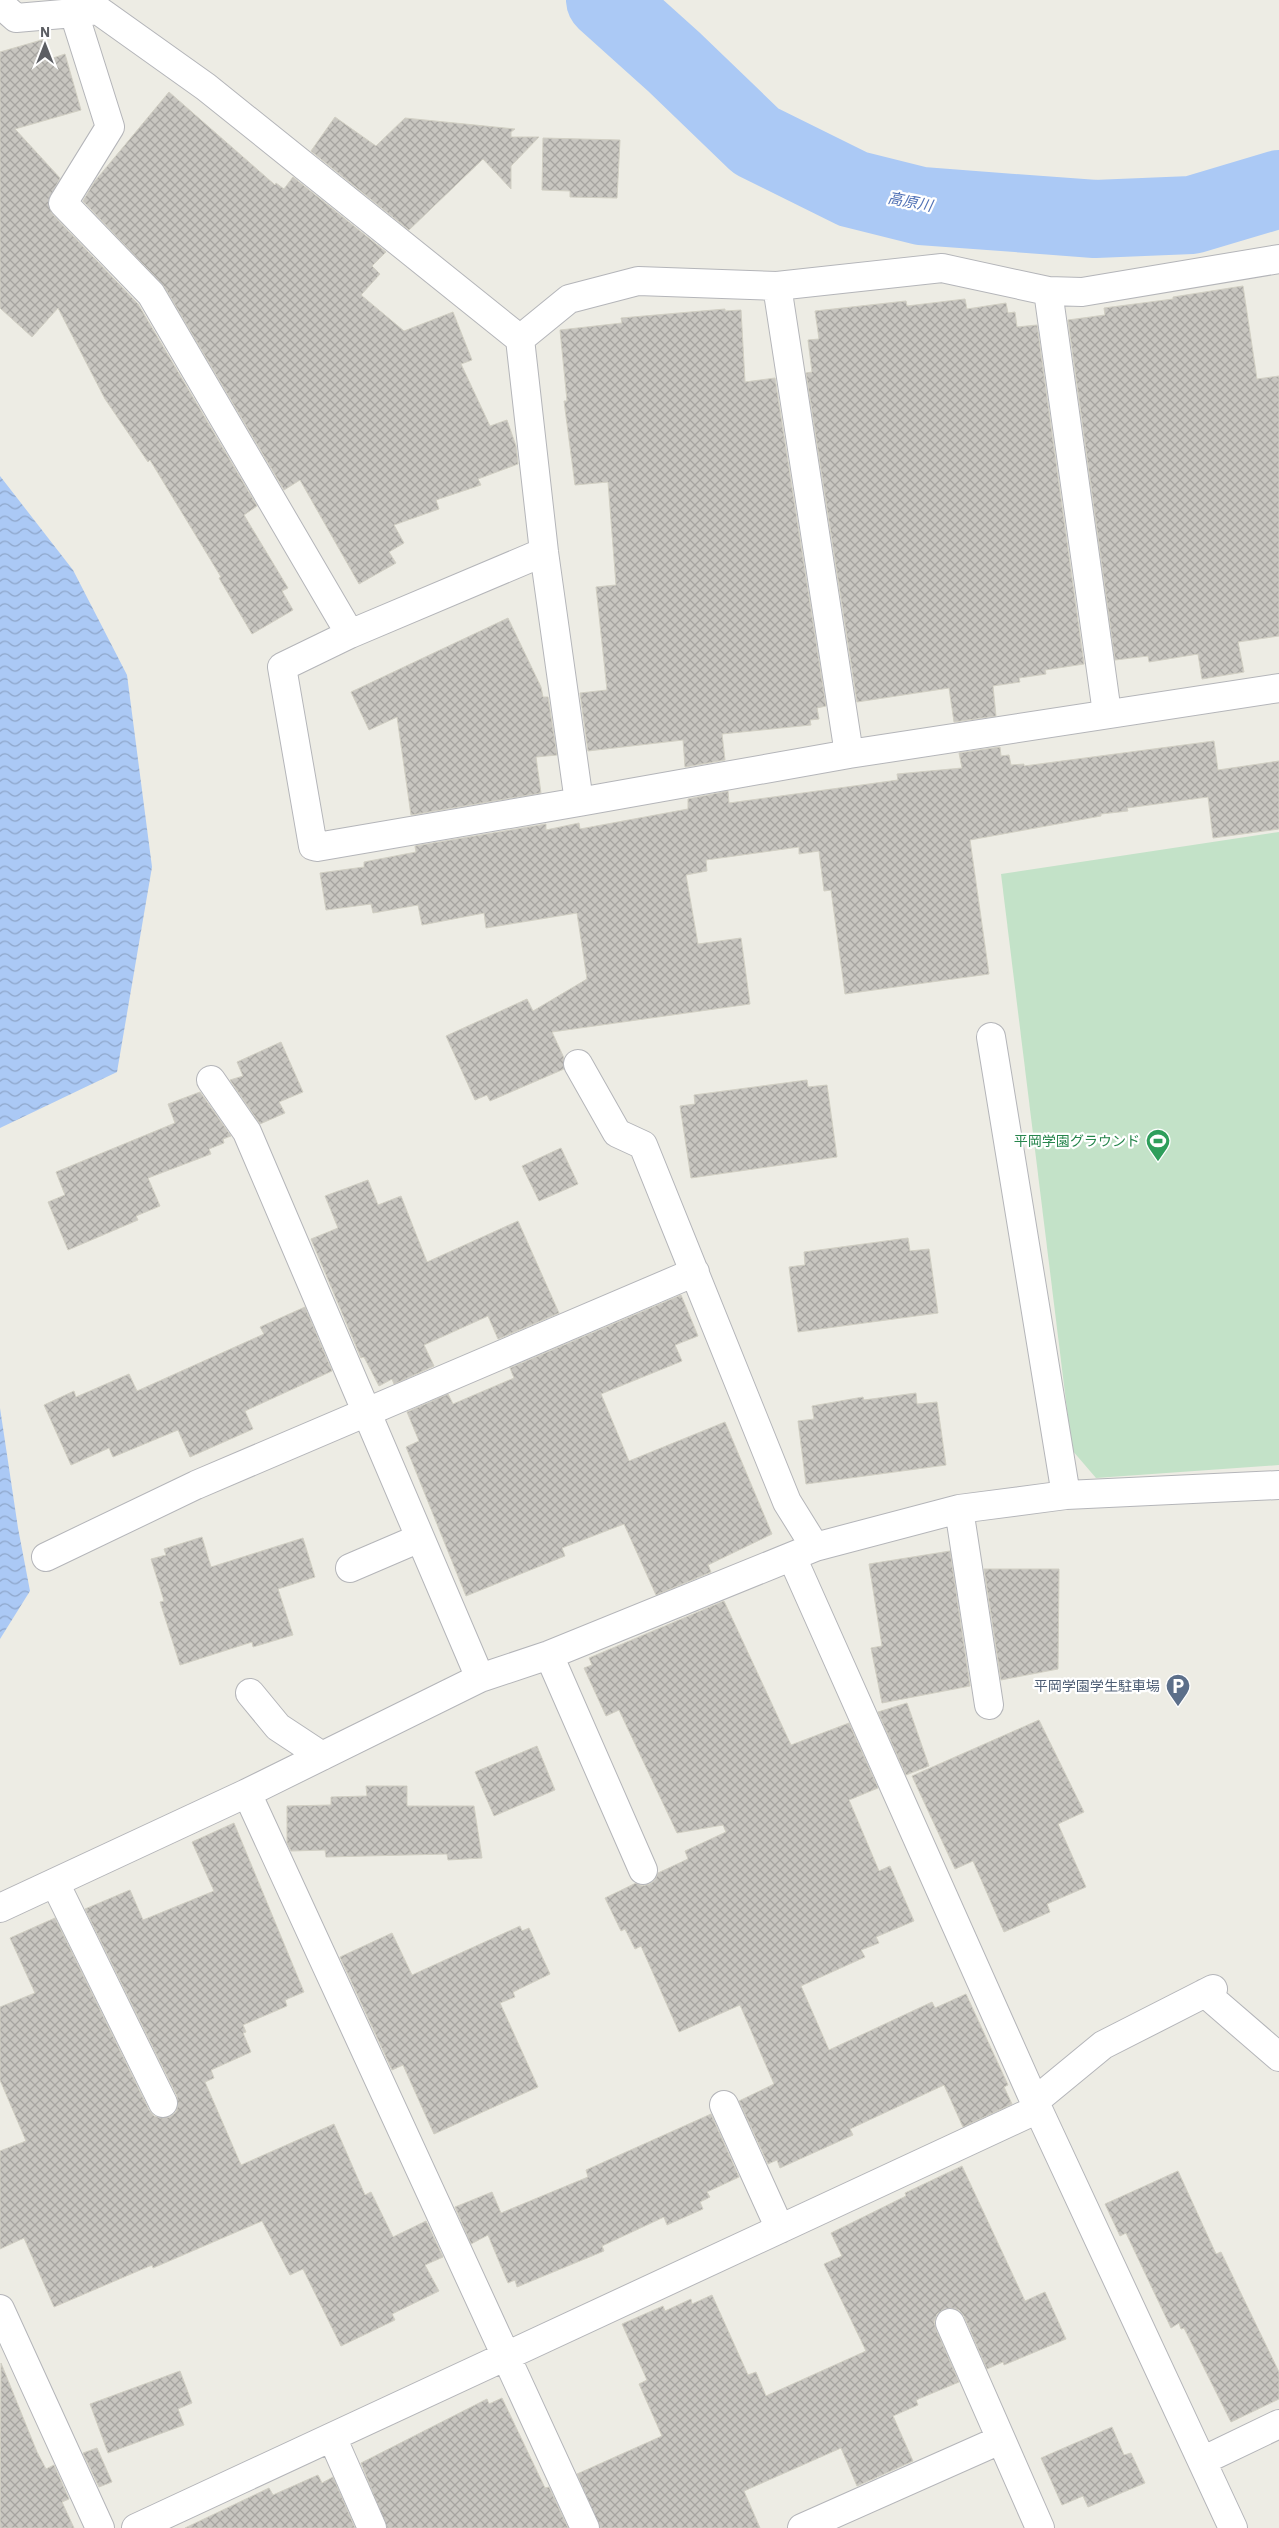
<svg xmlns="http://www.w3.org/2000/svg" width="1279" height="2528" font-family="'IBM Plex Sans','Noto Sans JP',sans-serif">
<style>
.green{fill:#c3e2c8}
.water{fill:url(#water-waves)}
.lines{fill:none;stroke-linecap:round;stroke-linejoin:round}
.river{stroke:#abc9f5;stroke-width:78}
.building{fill:url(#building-cross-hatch);stroke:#d1cfc3}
.minor-casing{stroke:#b4b5b9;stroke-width:30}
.minor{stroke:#fff;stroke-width:28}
.labels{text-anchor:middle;stroke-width:4.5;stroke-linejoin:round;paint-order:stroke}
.leisure-label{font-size:14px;fill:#27864d;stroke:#fff;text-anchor:end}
.service-label{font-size:14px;fill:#4e5e75;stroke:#fff;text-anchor:end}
.water-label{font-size:15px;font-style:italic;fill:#5172b6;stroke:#fff}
</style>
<defs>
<pattern id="water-waves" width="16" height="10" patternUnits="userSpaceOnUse" patternTransform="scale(1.25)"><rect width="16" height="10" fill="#abc9f5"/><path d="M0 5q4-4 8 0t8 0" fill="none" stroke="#8ea6ca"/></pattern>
<pattern id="building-cross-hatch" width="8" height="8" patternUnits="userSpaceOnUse" patternTransform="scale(1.25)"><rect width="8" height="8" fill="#c8c6c0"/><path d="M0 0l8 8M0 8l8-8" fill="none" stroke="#a6a4a0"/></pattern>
</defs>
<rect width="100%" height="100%" fill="#edece4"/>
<!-- green -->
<path class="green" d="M 1279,832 L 1279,1465 L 1096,1478 L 1072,1450 L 1001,874 Z"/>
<!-- water -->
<path class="water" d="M 0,476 L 73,570 L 127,675 L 152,867 L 117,1072 L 0,1128 Z
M 0,1408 L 18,1528 L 30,1591 L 0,1639 Z"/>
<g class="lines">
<!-- river -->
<path class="river" d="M 605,0 L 674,62 L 756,141 L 853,189 L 921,206 L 1095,219 L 1192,215 L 1279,189"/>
</g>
<!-- building -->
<path class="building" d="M 45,39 L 50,59 L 65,54 L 81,110 L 15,129 L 60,178 L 48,201 L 52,214 L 138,304 L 257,506 L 244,515 L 288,588 L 282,591 L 293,610 L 252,634 L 219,578 L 221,577 L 150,460 L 148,462 L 105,399 L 58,308 L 32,337 L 0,308 L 0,52 Z
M 169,92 L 275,185 L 276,183 L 284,189 L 293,177 L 386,252 L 372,266 L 380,274 L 361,295 L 404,331 L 453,312 L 472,360 L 461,364 L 490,426 L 507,420 L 516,446 L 518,464 L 478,479 L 481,485 L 436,500 L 439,509 L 394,525 L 404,543 L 389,552 L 396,563 L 359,584 L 300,480 L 284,490 L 164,286 L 83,201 L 95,181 Z
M 335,117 L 376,146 L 405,118 L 515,129 L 511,132 L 511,137 L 539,137 L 511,166 L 511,189 L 483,159 L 409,230 L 311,151 Z
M 543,138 L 620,140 L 617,198 L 570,197 L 570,191 L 542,190 Z
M 1243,286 L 1257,379 L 1279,376 L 1279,636 L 1238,642 L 1244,672 L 1202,679 L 1198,654 L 1149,662 L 1148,656 L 1115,660 L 1068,320 L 1105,315 L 1104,308 L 1173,299 L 1173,297 Z
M 965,299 L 967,309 L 1006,303 L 1008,313 L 1015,312 L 1017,327 L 1037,325 L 1084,664 L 1045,670 L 1046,674 L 1019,678 L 1020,682 L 993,686 L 996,716 L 954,722 L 949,688 L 857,702 L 806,373 L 812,372 L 808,340 L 819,339 L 815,311 L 906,301 L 907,306 Z
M 725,309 L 725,311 L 741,310 L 745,382 L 775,378 L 826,706 L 817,708 L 819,719 L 810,720 L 811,725 L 722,734 L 725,760 L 685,767 L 683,740 L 588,751 L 580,693 L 607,690 L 596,587 L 616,585 L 608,482 L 575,485 L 564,401 L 567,401 L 560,330 L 622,323 L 621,318 Z
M 508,618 L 541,687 L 543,697 L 548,697 L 557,755 L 536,757 L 541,793 L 411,815 L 397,717 L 369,730 L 351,692 Z
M 1214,741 L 1218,770 L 1279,761 L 1279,829 L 1213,838 L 1208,797 L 1127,808 L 1128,811 L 1101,814 L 1101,816 L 970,840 L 989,974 L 845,994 L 831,890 L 824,891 L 819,851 L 799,854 L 799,847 L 706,860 L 707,871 L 686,875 L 698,944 L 741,938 L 750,1004 L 552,1032 L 564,1058 L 564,1069 L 490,1101 L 487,1095 L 475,1100 L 446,1036 L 527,999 L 533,1011 L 587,979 L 577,913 L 486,928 L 484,913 L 422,925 L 418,905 L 373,913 L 371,904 L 326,910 L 320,873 L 364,867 L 364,862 L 416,852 L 415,846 L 546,824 L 546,830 L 579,823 L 580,829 L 688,809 L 688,799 L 728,791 L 729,803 L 898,780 L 897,774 L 962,768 L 959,753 L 1000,747 L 1001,756 L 1009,755 L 1011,765 L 1024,764 L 1024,766 Z
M 281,1042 L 303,1092 L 279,1102 L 285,1113 L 260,1124 L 230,1080 L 243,1076 L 237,1062 Z
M 807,1080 L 808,1087 L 827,1085 L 837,1157 L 691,1178 L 680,1106 L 695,1104 L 694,1095 Z
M 200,1092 L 231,1136 L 223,1139 L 224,1143 L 209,1149 L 211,1154 L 148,1178 L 160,1206 L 136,1216 L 138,1220 L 68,1250 L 48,1202 L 65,1195 L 56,1172 L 175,1123 L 168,1104 Z
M 561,1148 L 578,1184 L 539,1201 L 522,1166 Z
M 368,1180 L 378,1205 L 401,1196 L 427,1262 L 518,1221 L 559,1313 L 498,1339 L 488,1316 L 424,1345 L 434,1366 L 394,1384 L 392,1379 L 379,1386 L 364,1357 L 361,1358 L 311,1239 L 338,1228 L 325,1196 Z
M 908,1238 L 910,1251 L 929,1249 L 938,1313 L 798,1332 L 789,1267 L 805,1265 L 804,1252 Z
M 681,1295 L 698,1336 L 675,1345 L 682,1361 L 601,1394 L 629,1461 L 725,1422 L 772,1534 L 708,1565 L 711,1572 L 656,1595 L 624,1524 L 562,1548 L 565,1556 L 466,1596 L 406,1447 L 419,1441 L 407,1412 L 448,1394 L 453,1404 L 514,1378 L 510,1368 Z
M 305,1307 L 332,1371 L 245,1411 L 253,1429 L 190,1457 L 178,1430 L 113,1457 L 109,1448 L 71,1465 L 44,1405 L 74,1391 L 76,1397 L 129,1374 L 137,1391 L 264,1334 L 260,1327 Z
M 916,1393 L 917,1404 L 937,1402 L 946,1465 L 806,1484 L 798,1421 L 814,1419 L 812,1406 L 863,1397 L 864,1400 Z
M 202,1537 L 211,1567 L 303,1538 L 315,1577 L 278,1589 L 293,1635 L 253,1647 L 252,1642 L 180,1665 L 160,1602 L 164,1601 L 151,1559 L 166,1555 L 164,1549 Z
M 950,1551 L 970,1686 L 882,1703 L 871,1648 L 882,1646 L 869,1564 Z
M 984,1569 L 1059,1569 L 1058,1669 L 1001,1680 Z
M 724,1601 L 791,1745 L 849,1723 L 878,1788 L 849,1800 L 879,1871 L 890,1866 L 914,1921 L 876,1937 L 879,1943 L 861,1950 L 865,1957 L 801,1986 L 829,2050 L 932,2002 L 935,2008 L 966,1994 L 1008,2085 L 1004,2087 L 1012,2104 L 963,2127 L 944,2085 L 850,2129 L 853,2135 L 780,2168 L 777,2160 L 768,2164 L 739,2101 L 774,2084 L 740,2005 L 679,2032 L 641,1946 L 635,1949 L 625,1929 L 621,1931 L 605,1898 L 636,1883 L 642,1886 L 650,1884 L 655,1880 L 658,1873 L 688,1859 L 685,1851 L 726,1832 L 723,1825 L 677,1833 L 619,1710 L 606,1716 L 584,1668 L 592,1665 L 589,1658 Z
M 907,1703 L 929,1766 L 906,1775 L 878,1712 Z
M 1039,1720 L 1084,1812 L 1058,1824 L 1086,1887 L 1047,1904 L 1050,1912 L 1004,1932 L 973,1861 L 955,1869 L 912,1776 Z
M 537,1746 L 555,1790 L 494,1816 L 475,1772 Z
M 366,1786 L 407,1786 L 407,1806 L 474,1806 L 482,1858 L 448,1860 L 447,1854 L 326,1857 L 325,1850 L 291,1851 L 287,1843 L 287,1806 L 331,1805 L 331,1797 L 367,1796 Z
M 234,1823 L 304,1992 L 285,2000 L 287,2006 L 243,2025 L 246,2032 L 243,2033 L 251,2052 L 211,2070 L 214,2078 L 205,2082 L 241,2165 L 334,2124 L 365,2195 L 371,2192 L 393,2237 L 426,2221 L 443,2257 L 425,2265 L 439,2291 L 392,2314 L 395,2320 L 341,2346 L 303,2269 L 290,2275 L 262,2221 L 153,2268 L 152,2265 L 54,2307 L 24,2238 L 0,2249 L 0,2151 L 26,2141 L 0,2080 L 0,2007 L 35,1993 L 10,1938 L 55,1918 L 149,2110 L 154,2116 L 161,2118 L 170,2117 L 176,2112 L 178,2105 L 177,2096 L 85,1909 L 130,1890 L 143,1920 L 214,1891 L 192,1842 Z
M 520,1926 L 522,1931 L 529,1928 L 550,1974 L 513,1992 L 515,1997 L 500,2003 L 538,2087 L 434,2134 L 403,2065 L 392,2070 L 340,1957 L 392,1933 L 412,1975 Z
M 711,2114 L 739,2177 L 707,2192 L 710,2197 L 700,2202 L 703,2209 L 667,2225 L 664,2217 L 602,2246 L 604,2251 L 517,2287 L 515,2280 L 508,2283 L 488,2235 L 471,2244 L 455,2207 L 492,2192 L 501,2213 L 588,2177 L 586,2170 Z
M 962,2166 L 1025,2301 L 1045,2292 L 1066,2339 L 1004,2365 L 1003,2362 L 987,2369 L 964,2316 L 959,2310 L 952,2308 L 944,2309 L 937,2314 L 934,2322 L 936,2329 L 959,2382 L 916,2400 L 918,2405 L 893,2416 L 913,2461 L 857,2486 L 841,2448 L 744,2491 L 760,2528 L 600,2528 L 577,2474 L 662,2436 L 639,2384 L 647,2380 L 622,2324 L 663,2306 L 665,2311 L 691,2299 L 692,2304 L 712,2295 L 748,2375 L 756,2372 L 766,2396 L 866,2351 L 824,2264 L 842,2256 L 831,2233 L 906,2196 L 905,2193 Z
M 1178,2171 L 1216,2254 L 1221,2252 L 1279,2372 L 1279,2399 L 1231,2422 L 1184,2328 L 1181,2329 L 1179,2323 L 1171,2328 L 1126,2233 L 1120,2236 L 1105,2204 Z
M 1,2363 L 37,2452 L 46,2469 L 54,2465 L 69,2499 L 62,2502 L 74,2528 L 0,2528 Z
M 180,2371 L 192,2403 L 178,2409 L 184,2425 L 108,2453 L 90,2404 Z
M 502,2398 L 545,2488 L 549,2487 L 568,2528 L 387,2528 L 361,2463 L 487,2399 L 489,2404 Z
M 1112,2427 L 1124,2455 L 1131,2453 L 1145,2483 L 1088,2507 L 1083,2496 L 1062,2505 L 1041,2458 Z
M 97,2448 L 112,2482 L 99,2487 L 83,2453 Z
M 318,2475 L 322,2483 L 333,2477 L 355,2528 L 185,2528 L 269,2488 L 273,2495 Z"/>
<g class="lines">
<defs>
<path id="minor" d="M 0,4 L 16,18 L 74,13
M 777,286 L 849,754
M 1048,291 L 1107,713
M 520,339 L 544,552 L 579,802 L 849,754 L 1279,688
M 544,552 L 350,634 L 282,667 L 313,846 L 317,847 L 579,802
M 350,634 L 151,294 L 63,203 L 110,127 L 74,13 L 98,10 L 206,87 L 520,339 L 569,299 L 638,281 L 777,286 L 942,268 L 1048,291 L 1082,292 L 1279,259
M 991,1037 L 1066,1495
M 578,1064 L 617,1133 L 643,1145 L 787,1502 L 815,1547
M 211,1080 L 247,1132 L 480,1678
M 959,1509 L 989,1705
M 46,1557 L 196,1485 L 695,1272
M 792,1557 L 1038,2109 L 1233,2528
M 350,1568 L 420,1538
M 549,1655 L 643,1870
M 250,1693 L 278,1727 L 322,1756
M 247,1793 L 585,2528
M 55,1883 L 163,2103
M 0,1908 L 247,1793 L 480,1678 L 549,1655 L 815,1547 L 959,1509 L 1066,1495 L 1279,1485
M 1205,1993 L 1279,2057
M 1035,2101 L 1103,2045 L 1213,1989
M 724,2105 L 780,2229
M 0,2309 L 100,2528
M 950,2323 L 1040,2528
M 332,2437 L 372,2528
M 1202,2461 L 1279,2424
M 136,2528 L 1038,2109
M 802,2528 L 1000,2440"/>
</defs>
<!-- minor casing -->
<use href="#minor" class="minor-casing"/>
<!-- minor -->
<use href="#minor" class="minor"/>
</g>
<!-- icons -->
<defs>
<symbol id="stadium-pin" viewBox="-11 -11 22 30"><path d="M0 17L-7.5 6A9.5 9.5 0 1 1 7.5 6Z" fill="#2e9e5b" stroke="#fff"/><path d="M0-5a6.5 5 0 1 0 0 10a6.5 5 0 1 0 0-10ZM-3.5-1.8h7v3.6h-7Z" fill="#fff"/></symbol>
<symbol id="parking-pin" viewBox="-11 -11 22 30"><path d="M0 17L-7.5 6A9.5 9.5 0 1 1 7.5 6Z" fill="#5c6f8a" stroke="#fff"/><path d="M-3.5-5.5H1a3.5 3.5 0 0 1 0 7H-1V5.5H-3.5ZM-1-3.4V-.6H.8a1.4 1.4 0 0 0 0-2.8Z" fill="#fff"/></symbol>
</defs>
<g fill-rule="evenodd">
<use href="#stadium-pin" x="1144" y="1127" width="28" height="38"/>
<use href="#parking-pin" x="1164" y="1672" width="28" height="38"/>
</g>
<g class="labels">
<!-- leisure labels -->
<g class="leisure-label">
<text x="1140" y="1146">平岡学園グラウンド</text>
</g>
<!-- service labels -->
<g class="service-label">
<text x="1160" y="1691">平岡学園学生駐車場</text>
</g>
<!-- water labels -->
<g class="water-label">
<text transform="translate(910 202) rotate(11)" y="5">高原川</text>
</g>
</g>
<!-- north arrow -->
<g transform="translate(45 45)" stroke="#ffffff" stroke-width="4" paint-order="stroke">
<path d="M0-4L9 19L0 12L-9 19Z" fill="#5c5e63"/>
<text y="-8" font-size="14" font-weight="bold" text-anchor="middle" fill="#5c5e63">N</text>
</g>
</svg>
